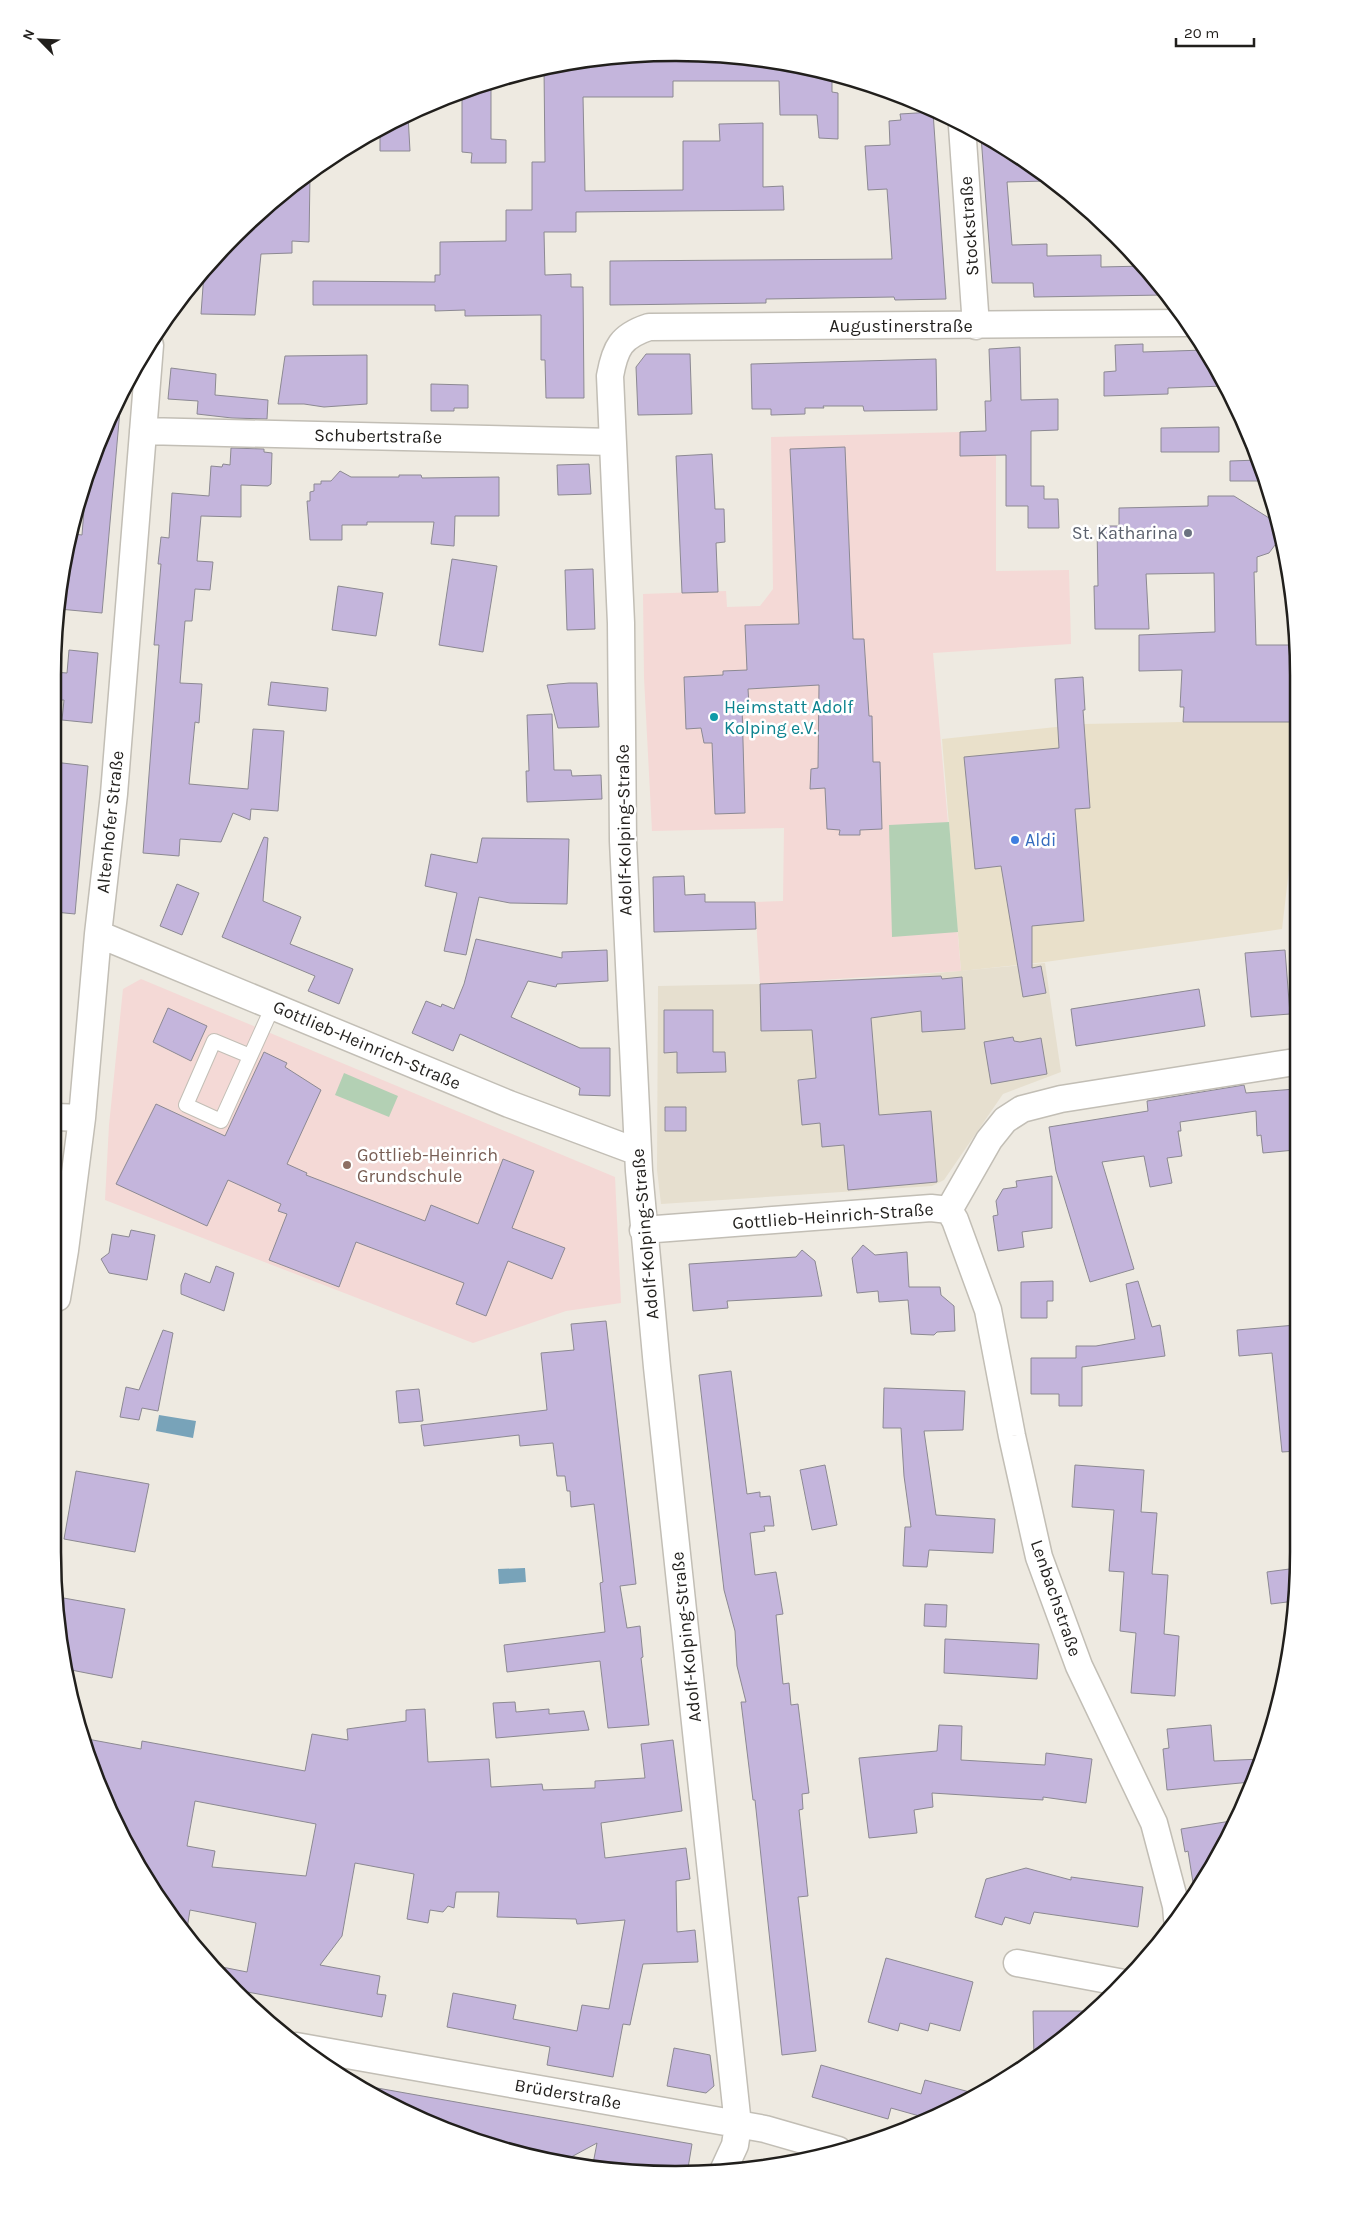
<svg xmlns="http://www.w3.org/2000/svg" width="1351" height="2227" font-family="Karla,sans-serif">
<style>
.commercial{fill:#e9e0ca}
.built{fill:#e6dfcf}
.education{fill:#f4d9d6}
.green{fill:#b3d0b4}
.water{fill:#78a3b9}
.building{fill:#c4b5dc;stroke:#8c8992;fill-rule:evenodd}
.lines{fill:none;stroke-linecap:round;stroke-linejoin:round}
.service-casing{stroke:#c2beb5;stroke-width:16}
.minor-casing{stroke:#c2beb5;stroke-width:29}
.service{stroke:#fff;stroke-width:14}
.minor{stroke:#fff;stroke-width:26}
.worship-dot{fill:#6b7280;stroke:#fff;stroke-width:2}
.culture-dot{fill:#0f9aa8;stroke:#fff;stroke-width:2}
.shop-dot{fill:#3f7fe0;stroke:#fff;stroke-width:2}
.education-dot{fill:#8d6e63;stroke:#fff;stroke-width:2}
.labels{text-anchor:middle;stroke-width:5;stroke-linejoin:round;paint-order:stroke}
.street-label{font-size:18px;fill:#211f1c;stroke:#fff}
.worship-label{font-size:18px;fill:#5b616d;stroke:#fff;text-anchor:end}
.culture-label{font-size:18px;fill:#0d838f;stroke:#fff;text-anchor:start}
.shop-label{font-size:18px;fill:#366cbe;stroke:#fff;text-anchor:start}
.education-label{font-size:18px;fill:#785e54;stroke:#fff;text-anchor:start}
.rim{fill:none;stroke:#211f1c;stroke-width:2.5}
</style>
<rect width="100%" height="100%" fill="#eeeae1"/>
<!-- commercial -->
<path class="commercial" d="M 1183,722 L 1294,722 L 1294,827 L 1282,929 L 1045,962 L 961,971 L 942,739 L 1084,724 Z"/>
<!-- built -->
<path class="built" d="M 1045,963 L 1061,1072 L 1003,1094 L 944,1180 L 932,1186 L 661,1204 L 657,1170 L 658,986 L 760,984 L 893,977 Z"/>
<!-- education -->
<path class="education" d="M 960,432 L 960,456 L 996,455 L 996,571 L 1069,570 L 1071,644 L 933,653 L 961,971 L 760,984 L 755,902 L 783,901 L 784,828 L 652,831 L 644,678 L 643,594 L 726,591 L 727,607 L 760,606 L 773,589 L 771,437 Z
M 141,979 L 615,1177 L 621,1303 L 566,1311 L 473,1343 L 105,1200 L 109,1125 L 123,989 Z"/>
<!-- green -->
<path class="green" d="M 949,822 L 958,932 L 892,937 L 889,825 Z
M 344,1073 L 398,1096 L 389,1117 L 335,1095 Z"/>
<!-- water -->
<path class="water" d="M 159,1415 L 196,1421 L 193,1438 L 156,1431 Z
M 525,1568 L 526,1582 L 499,1584 L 498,1569 Z"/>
<!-- building -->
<path class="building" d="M 696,54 L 797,65 L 832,75 L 832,92 L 838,93 L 838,139 L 819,138 L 817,115 L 780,115 L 779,81 L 673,81 L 673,97 L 583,97 L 585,191 L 683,190 L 683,141 L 720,141 L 719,124 L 763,123 L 763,187 L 783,186 L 784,210 L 576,212 L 576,232 L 544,232 L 545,275 L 571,274 L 571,287 L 583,287 L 584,398 L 546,398 L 545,360 L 541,360 L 541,315 L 465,316 L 465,310 L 435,311 L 435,305 L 313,305 L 313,281 L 435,282 L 435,275 L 440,275 L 440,242 L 506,241 L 506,210 L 532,210 L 532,162 L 545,162 L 544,68 L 554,64 L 606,59 L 696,59 Z
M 491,84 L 491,139 L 506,140 L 506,163 L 471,163 L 472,153 L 462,152 L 462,92 Z
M 933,112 L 946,299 L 895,300 L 894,297 L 766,299 L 766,303 L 610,305 L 610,261 L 892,259 L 887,189 L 868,190 L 865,146 L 890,145 L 889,121 L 901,120 L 900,114 Z
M 408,115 L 410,151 L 380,151 L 380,131 Z
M 981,136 L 1022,158 L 1048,181 L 1007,182 L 1012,245 L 1047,244 L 1047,256 L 1101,255 L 1101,267 L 1145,266 L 1165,295 L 1034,297 L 1033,283 L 992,283 Z
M 310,174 L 309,242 L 292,241 L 292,253 L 261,254 L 255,315 L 201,314 L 204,273 L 235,235 Z
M 1143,344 L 1143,352 L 1205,350 L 1215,364 L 1225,386 L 1168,388 L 1168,394 L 1104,396 L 1104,372 L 1116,371 L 1115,345 Z
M 1020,347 L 1021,400 L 1058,399 L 1058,430 L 1031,431 L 1031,486 L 1044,486 L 1044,499 L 1058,499 L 1059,528 L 1028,528 L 1028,506 L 1006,506 L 1006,455 L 960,456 L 960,432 L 986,431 L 985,401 L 991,401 L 989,349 Z
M 646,354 L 690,354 L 692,414 L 638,415 L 636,367 Z
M 367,355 L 367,404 L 324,407 L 304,404 L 278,404 L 285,356 Z
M 936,359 L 937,410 L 864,411 L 863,406 L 823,406 L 824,408 L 805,408 L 805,414 L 771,415 L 771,409 L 752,409 L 751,364 Z
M 171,368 L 216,374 L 215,395 L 268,400 L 267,419 L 232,418 L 197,414 L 198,401 L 168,399 Z
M 431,384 L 468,385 L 468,408 L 454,408 L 454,411 L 431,411 Z
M 118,410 L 120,410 L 102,613 L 59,609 L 74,534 L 82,535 L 87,471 Z
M 1219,427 L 1219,452 L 1161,452 L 1161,428 Z
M 845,447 L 853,639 L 864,639 L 869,716 L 872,716 L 873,762 L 880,762 L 882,829 L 860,830 L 860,835 L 839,835 L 840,830 L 827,829 L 825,788 L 810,789 L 811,769 L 818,768 L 819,685 L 748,689 L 749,705 L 742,705 L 745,813 L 715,814 L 712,743 L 704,743 L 701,728 L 686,729 L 684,677 L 723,675 L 723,671 L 747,670 L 745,625 L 799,624 L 790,449 Z
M 231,448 L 264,449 L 264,452 L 272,453 L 271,484 L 268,486 L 241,485 L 241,517 L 201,516 L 197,561 L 213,562 L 210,590 L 195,589 L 192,621 L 185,621 L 180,683 L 202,684 L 199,723 L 195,722 L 189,784 L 248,789 L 253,729 L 284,731 L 278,811 L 251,809 L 250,820 L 233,813 L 221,842 L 180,839 L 179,856 L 143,853 L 159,645 L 154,645 L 161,564 L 158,564 L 161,537 L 169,538 L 172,493 L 209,496 L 211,466 L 222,467 L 223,464 L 230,465 Z
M 712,454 L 715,509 L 724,509 L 725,542 L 716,543 L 718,592 L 682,593 L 676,456 Z
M 1259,460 L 1267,481 L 1230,481 L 1230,461 Z
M 589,464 L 591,494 L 558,495 L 557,465 Z
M 340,471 L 351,477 L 399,477 L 399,475 L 421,475 L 422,478 L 499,477 L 499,516 L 455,516 L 454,546 L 431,544 L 434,522 L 367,522 L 367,525 L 342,525 L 342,540 L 310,540 L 307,501 L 310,501 L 310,492 L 314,491 L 314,484 L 321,484 L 321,481 L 331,481 Z
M 1208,496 L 1234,496 L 1277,523 L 1281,541 L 1278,541 L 1269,553 L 1257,557 L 1257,572 L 1254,572 L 1256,645 L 1293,645 L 1294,722 L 1183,722 L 1184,707 L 1180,707 L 1182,670 L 1139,671 L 1139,635 L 1215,632 L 1214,573 L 1146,574 L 1149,629 L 1095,629 L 1094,586 L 1098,586 L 1097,526 L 1119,526 L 1119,508 L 1208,506 Z
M 452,559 L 497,566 L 483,652 L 439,645 Z
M 593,569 L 595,629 L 567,630 L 565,570 Z
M 338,586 L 383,593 L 376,636 L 332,630 Z
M 69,650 L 98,653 L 92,723 L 62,720 L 64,700 L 54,700 L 54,672 L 67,673 Z
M 1083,677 L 1085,710 L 1083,710 L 1090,808 L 1075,809 L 1084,921 L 1032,926 L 1032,968 L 1041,966 L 1046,993 L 1023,997 L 1001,866 L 975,869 L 964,757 L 1059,748 L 1055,679 Z
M 271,682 L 328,688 L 326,711 L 268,705 Z
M 569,683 L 597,683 L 599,727 L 558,728 L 547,685 Z
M 552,714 L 554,770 L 571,770 L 572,776 L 601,775 L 602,799 L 527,802 L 526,771 L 529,771 L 527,715 Z
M 54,762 L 88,766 L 75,914 L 55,912 Z
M 264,837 L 268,838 L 263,901 L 301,917 L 290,944 L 353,969 L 339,1004 L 308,991 L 315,976 L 222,937 Z
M 482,838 L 569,839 L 567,904 L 510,903 L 479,897 L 466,955 L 444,951 L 457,893 L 425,886 L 431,854 L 477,863 Z
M 684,876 L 685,895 L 705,894 L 705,902 L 755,902 L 756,929 L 654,932 L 653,877 Z
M 177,884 L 199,893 L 182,935 L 160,926 Z
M 476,939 L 562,958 L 562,952 L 607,950 L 608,981 L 557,984 L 556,987 L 528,981 L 511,1017 L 580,1048 L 610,1048 L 610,1096 L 579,1095 L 580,1088 L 460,1034 L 453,1051 L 412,1033 L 426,1001 L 441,1007 L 442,1004 L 454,1009 L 464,984 Z
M 1285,950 L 1290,1014 L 1251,1017 L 1245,953 Z
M 941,976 L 942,979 L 962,977 L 965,1029 L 922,1032 L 921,1011 L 871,1018 L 879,1115 L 931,1111 L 937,1182 L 848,1190 L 844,1145 L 822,1147 L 820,1123 L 802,1125 L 798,1080 L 816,1078 L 812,1030 L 761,1031 L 760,984 Z
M 1199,989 L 1205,1026 L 1076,1046 L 1071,1009 Z
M 168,1008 L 207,1026 L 191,1061 L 153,1042 Z
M 664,1010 L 713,1010 L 713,1052 L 725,1052 L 726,1072 L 677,1073 L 677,1052 L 664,1053 Z
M 1013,1037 L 1014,1041 L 1020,1042 L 1041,1038 L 1047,1074 L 991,1084 L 984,1042 Z
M 264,1052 L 287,1063 L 285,1067 L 321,1090 L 287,1164 L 307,1173 L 306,1175 L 425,1221 L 431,1205 L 478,1224 L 503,1159 L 534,1171 L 512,1228 L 565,1248 L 552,1279 L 508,1261 L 486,1316 L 456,1304 L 464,1283 L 356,1242 L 339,1287 L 269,1260 L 287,1214 L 278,1211 L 281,1204 L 228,1180 L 207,1226 L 116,1184 L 156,1104 L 225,1136 Z
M 1244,1085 L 1246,1093 L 1295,1089 L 1295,1150 L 1263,1153 L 1261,1135 L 1257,1136 L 1256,1111 L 1180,1122 L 1181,1131 L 1178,1131 L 1182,1156 L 1167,1158 L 1172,1183 L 1150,1187 L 1144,1156 L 1102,1162 L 1134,1269 L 1090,1282 L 1056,1171 L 1049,1127 L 1148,1111 L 1147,1101 Z
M 665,1107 L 686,1107 L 686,1131 L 665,1131 Z
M 1052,1176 L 1052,1228 L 1022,1232 L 1024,1247 L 998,1251 L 993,1216 L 998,1215 L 996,1201 L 1003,1189 L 1017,1187 L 1016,1181 Z
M 131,1230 L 155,1235 L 147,1280 L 109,1273 L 101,1259 L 109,1253 L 112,1234 L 129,1237 Z
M 863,1245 L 875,1255 L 907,1252 L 909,1287 L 940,1287 L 941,1295 L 954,1306 L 955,1331 L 937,1332 L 934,1335 L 911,1334 L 908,1300 L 879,1302 L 878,1291 L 857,1293 L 852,1258 Z
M 802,1250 L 815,1261 L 822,1296 L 727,1301 L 728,1308 L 693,1311 L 689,1264 L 796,1257 Z
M 216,1266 L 234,1273 L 224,1311 L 181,1294 L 181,1285 L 185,1273 L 210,1283 Z
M 1053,1281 L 1053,1301 L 1047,1301 L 1047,1318 L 1021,1318 L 1021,1282 Z
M 1138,1281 L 1152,1327 L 1160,1325 L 1165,1356 L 1082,1367 L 1082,1406 L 1059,1406 L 1059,1394 L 1031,1394 L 1031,1358 L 1076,1358 L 1076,1346 L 1096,1346 L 1135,1339 L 1126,1284 Z
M 606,1321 L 636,1584 L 620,1586 L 627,1628 L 640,1626 L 643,1657 L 641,1658 L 649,1725 L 608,1728 L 600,1661 L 507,1672 L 504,1645 L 605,1632 L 600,1583 L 603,1582 L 594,1504 L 571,1507 L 570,1491 L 567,1491 L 565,1476 L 557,1476 L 553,1443 L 520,1446 L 519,1435 L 424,1446 L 421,1425 L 547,1410 L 541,1353 L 574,1350 L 571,1324 Z
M 1296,1325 L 1297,1451 L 1282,1452 L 1272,1353 L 1239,1356 L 1237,1330 Z
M 163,1330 L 173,1333 L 158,1411 L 142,1408 L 139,1420 L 120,1417 L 126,1387 L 139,1390 Z
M 731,1371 L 747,1494 L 760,1492 L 760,1497 L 770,1496 L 774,1526 L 764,1526 L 765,1531 L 750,1533 L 755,1575 L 776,1572 L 783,1614 L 776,1615 L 783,1684 L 789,1683 L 791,1705 L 798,1704 L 809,1793 L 802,1794 L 803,1809 L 799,1810 L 808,1896 L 798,1897 L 816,2051 L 782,2055 L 755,1800 L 753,1800 L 741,1702 L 746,1702 L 737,1666 L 735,1631 L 724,1590 L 699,1375 Z
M 884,1388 L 965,1391 L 963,1430 L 924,1431 L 936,1515 L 995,1519 L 993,1553 L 929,1550 L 927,1567 L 903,1566 L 905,1527 L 911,1527 L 904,1476 L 901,1428 L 883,1428 Z
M 419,1389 L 423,1421 L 399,1423 L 396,1391 Z
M 825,1465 L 837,1525 L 812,1530 L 800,1470 Z
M 1075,1465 L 1144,1470 L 1141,1512 L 1157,1513 L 1152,1574 L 1168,1575 L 1164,1634 L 1179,1636 L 1175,1696 L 1131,1693 L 1136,1633 L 1120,1631 L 1124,1572 L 1109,1571 L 1114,1510 L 1072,1507 Z
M 76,1471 L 149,1484 L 135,1552 L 64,1539 Z
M 1297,1568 L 1295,1601 L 1271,1604 L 1267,1572 Z
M 58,1597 L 125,1609 L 112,1678 L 66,1669 L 58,1633 Z
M 925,1604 L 947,1605 L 946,1627 L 924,1626 Z
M 945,1639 L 1039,1644 L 1037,1679 L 944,1673 Z
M 515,1702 L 516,1712 L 549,1709 L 549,1714 L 584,1711 L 589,1730 L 496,1738 L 493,1703 Z
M 425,1709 L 428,1762 L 489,1759 L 491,1787 L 542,1784 L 543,1790 L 595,1788 L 595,1781 L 645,1778 L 641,1744 L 673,1740 L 682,1811 L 601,1823 L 605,1858 L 686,1848 L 690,1879 L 676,1881 L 677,1932 L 695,1930 L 698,1962 L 643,1964 L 630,2025 L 623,2024 L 613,2077 L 547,2065 L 550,2047 L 447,2027 L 453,1993 L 516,2005 L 513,2019 L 577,2031 L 582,2005 L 609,2009 L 625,1920 L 577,1924 L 576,1919 L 497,1917 L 499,1892 L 456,1892 L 454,1908 L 448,1906 L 443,1912 L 430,1910 L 428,1923 L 407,1919 L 414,1874 L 355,1863 L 342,1936 L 320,1965 L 380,1976 L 377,1994 L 386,1995 L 382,2017 L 242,1991 L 217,1966 L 247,1972 L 256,1923 L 190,1910 L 186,1935 L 181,1931 L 117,1827 L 85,1751 L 82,1738 L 141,1749 L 142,1741 L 305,1771 L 312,1734 L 348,1740 L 347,1729 L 406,1721 L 406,1710 ZM 195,1801 L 316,1824 L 306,1876 L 212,1867 L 215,1851 L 187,1846 Z
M 939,1725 L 962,1726 L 961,1760 L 1045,1765 L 1046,1753 L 1092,1759 L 1086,1803 L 1043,1797 L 1043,1800 L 932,1793 L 933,1807 L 914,1810 L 917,1833 L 869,1838 L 859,1758 L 937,1751 Z
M 1211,1725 L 1214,1761 L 1262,1759 L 1251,1782 L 1167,1790 L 1163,1749 L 1169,1748 L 1167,1729 Z
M 1231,1821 L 1224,1837 L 1195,1895 L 1188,1851 L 1185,1852 L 1181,1829 Z
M 1026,1868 L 1071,1880 L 1071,1877 L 1143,1887 L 1138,1927 L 1034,1912 L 1030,1924 L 1005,1917 L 1002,1925 L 975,1917 L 986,1879 Z
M 886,1958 L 973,1982 L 960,2031 L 930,2023 L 928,2031 L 900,2023 L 898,2031 L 868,2022 Z
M 1033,2011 L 1094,2011 L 1055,2046 L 1034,2059 Z
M 674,2048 L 710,2055 L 714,2086 L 706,2093 L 667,2086 Z
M 821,2065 L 921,2094 L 925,2080 L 977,2094 L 951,2110 L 930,2119 L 891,2108 L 888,2119 L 812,2097 Z
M 366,2086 L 692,2144 L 687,2174 L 592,2169 L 597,2143 L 562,2162 L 476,2142 L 400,2110 L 365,2089 Z"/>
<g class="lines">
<defs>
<path id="service" d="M 250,1056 L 214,1041 L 186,1105 L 221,1121 L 273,1006"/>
<path id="minor" d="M 962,126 L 976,326
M 143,431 L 613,442
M 98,934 L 509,1104 L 638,1152
M 56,1117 L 82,1118
M 949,1210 L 955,1220 L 988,1310 L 1012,1436 L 1039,1557 L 1079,1666 L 1154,1823 L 1176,1906 L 1177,1918
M 643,1230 L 931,1208 L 949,1210 L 989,1140 L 1005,1120 L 1022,1109 L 1061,1099 L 1295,1062
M 57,1298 L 65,1250 L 82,1118 L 98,934 L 114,794 L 150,345
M 1017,1963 L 1124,1983
M 296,2046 L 765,2129 L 838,2150
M 723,2171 L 735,2145 L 738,2125 L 657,1367 L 639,1171 L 623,841 L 621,623 L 610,376 C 615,348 621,336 649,327 L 1185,323"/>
</defs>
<!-- service casing -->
<use href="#service" class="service-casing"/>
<!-- minor casing -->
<use href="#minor" class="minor-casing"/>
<!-- service -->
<use href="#service" class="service"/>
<!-- minor -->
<use href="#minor" class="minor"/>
</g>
<!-- markers -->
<circle class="worship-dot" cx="1188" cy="533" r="5"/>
<circle class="culture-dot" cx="714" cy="717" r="5"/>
<circle class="shop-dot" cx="1015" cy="840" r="5"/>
<circle class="education-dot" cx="347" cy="1165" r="5"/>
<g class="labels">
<!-- street labels -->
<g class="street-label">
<text transform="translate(969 226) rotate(-94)" y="6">Stockstraße</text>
<text x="901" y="332">Augustinerstraße</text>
<text transform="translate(378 436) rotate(1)" y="6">Schubertstraße</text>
<text transform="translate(110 822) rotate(-84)" y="6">Altenhofer Straße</text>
<text transform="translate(624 830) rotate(-91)" y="6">Adolf-Kolping-Straße</text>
<text transform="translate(367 1045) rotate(23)" y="6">Gottlieb-Heinrich-Straße</text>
<text transform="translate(833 1216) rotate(-4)" y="6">Gottlieb-Heinrich-Straße</text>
<text transform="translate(645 1234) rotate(-95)" y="6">Adolf-Kolping-Straße</text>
<text transform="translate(1056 1598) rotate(71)" y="6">Lenbachstraße</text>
<text transform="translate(686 1637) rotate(-96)" y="6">Adolf-Kolping-Straße</text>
<text transform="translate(568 2094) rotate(10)" y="6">Brüderstraße</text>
</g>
<!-- worship labels -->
<g class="worship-label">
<text x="1178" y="539">St. Katharina</text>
</g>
<!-- culture labels -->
<g class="culture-label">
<text x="724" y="713">Heimstatt Adolf<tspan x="724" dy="21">Kolping e.V.</tspan></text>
</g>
<!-- shop labels -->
<g class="shop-label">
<text x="1025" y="846">Aldi</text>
</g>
<!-- education labels -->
<g class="education-label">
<text x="357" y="1161">Gottlieb-Heinrich<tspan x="357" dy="21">Grundschule</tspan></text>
</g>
</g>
<!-- crop -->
<path d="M0 0H1351V2227H0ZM675 61H676A614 614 0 0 1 1290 675V1552A614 614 0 0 1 676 2166H675A614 614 0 0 1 61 1552V675A614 614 0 0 1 675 61Z" fill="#fff" fill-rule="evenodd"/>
<path class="rim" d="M675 61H676A614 614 0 0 1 1290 675V1552A614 614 0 0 1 676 2166H675A614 614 0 0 1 61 1552V675A614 614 0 0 1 675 61Z"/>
<!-- north arrow -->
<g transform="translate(40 40) rotate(294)" stroke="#ffffff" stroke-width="4" paint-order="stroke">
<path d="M0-4L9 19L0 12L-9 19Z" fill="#211f1c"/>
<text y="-8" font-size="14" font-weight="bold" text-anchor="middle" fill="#211f1c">N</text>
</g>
<!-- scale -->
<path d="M1176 38v8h78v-8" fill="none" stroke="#211f1c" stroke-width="2.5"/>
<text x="1184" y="38" font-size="15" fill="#211f1c" stroke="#ffffff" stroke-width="4" paint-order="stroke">20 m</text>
</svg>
